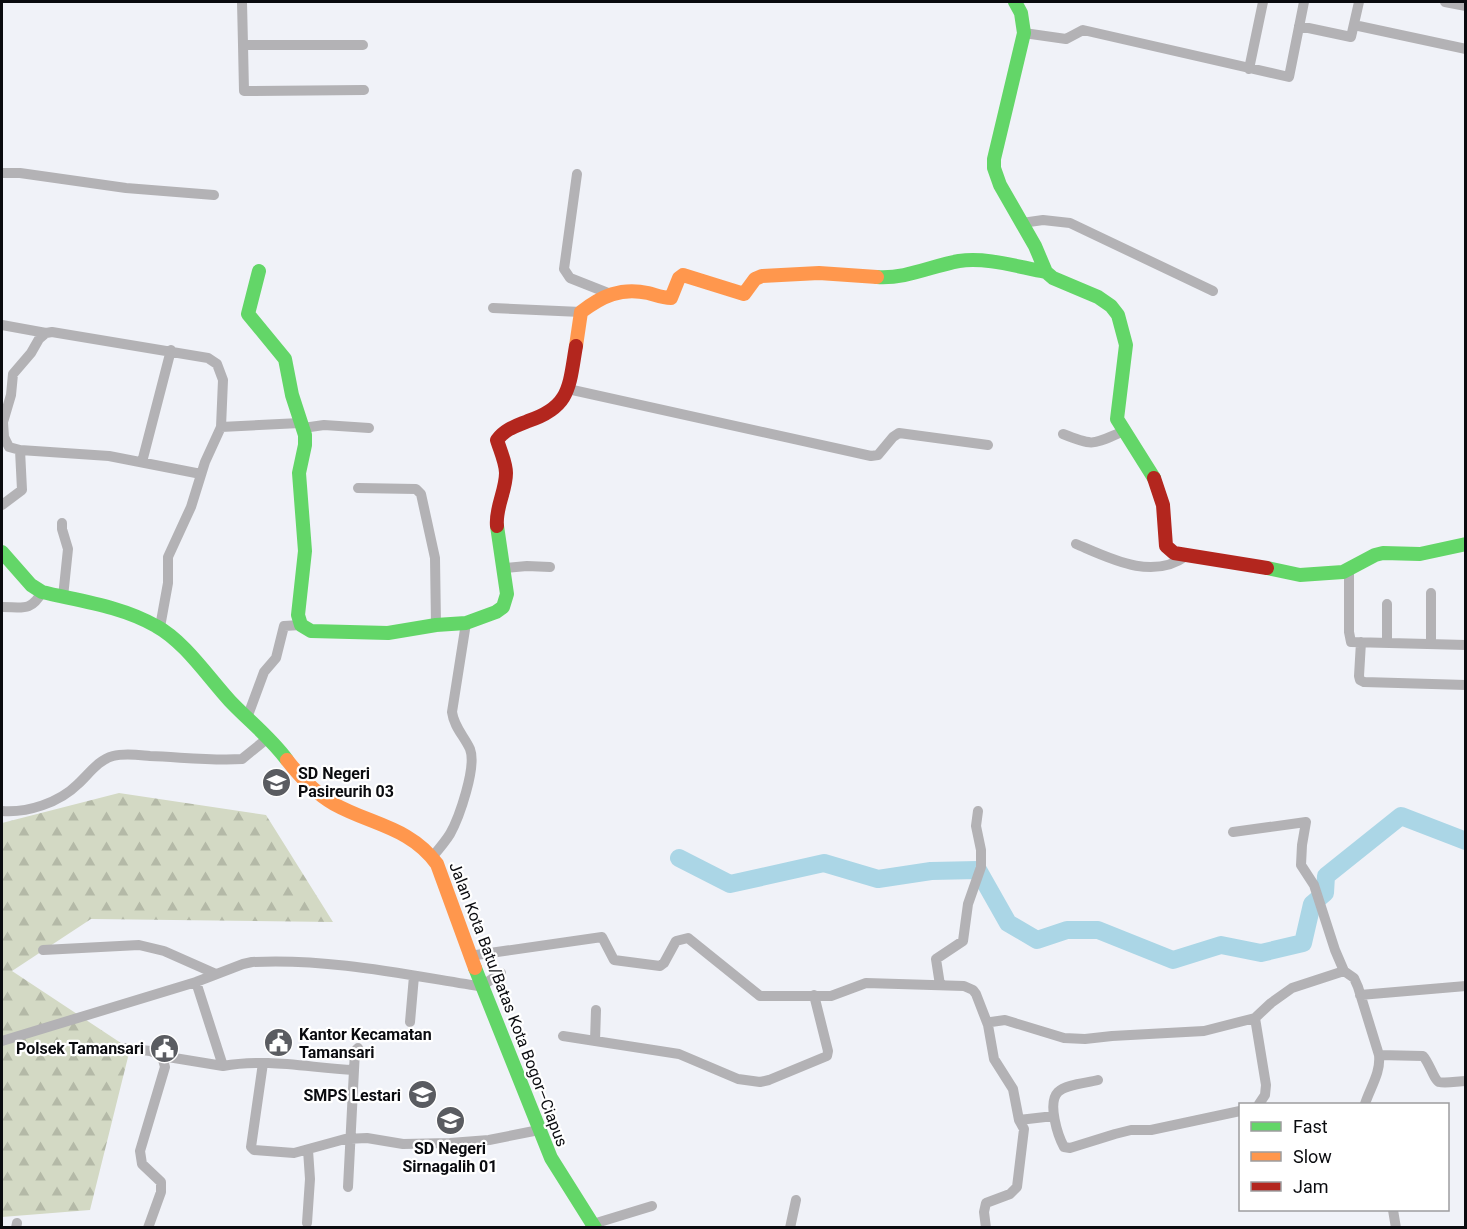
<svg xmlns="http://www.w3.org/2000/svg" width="1467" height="1229" font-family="Roboto,sans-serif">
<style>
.forest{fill:url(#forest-firs)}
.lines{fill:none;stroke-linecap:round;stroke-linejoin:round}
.river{stroke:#abd6e6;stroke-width:18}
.street{stroke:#b3b2b5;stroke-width:10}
.fast{stroke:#63d668;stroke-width:14}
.slow{stroke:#ff974d;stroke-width:14}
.jam{stroke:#b3261e;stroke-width:14}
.labels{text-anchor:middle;stroke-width:4.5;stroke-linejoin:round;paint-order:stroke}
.poi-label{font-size:16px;font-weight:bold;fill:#0a0b0f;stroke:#fff;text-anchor:start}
.street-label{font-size:16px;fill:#0a0b0f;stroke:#fff}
</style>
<defs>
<pattern id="forest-firs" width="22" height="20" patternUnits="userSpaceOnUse" patternTransform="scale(1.5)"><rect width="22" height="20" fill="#d3d9c4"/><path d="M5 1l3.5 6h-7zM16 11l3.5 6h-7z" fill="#b4b9a7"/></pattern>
</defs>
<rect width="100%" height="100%" fill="#f0f2f8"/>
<!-- forest -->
<path class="forest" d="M 119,793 L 266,815 L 333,922 L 91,919 L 12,971 L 130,1049 L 90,1210 L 2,1217 L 2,823 Z"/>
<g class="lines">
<!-- river -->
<path class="river" d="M 679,858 L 730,884 L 824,863 L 878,879 L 931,871 L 978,870 L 1008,923 L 1037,940 L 1067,930 L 1098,930 L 1173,960 L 1221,945 L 1261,953 L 1303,943 L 1312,904 L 1325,893 L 1326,876 L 1401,816 L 1466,841"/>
<!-- street -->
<path class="street" d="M 242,2 L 243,45 L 363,45
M 1445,2 L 1466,6
M 1354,25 L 1466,49
M 1299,26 L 1351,37 L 1359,2
M 1024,33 L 1066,39 L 1083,30 L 1289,77 L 1304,2
M 243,45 L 244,91 L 364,90
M 1249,69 L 1263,2
M 2,173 L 20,173 L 126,188 L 214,195
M 577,174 L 564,269 L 570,278 L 608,293
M 1022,223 L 1043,220 L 1070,223 L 1213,291
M 493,308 L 581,312
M 2,325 L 46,333
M 568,389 L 871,456 L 878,455 L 893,437 L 899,433 L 988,445
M 221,427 L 300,423
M 303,428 L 324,425 L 369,428
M 1063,434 C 1095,447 1093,444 1124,431
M 142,462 L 171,350
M 358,488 L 416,489 L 421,494 L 435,558 L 436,625
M 2,505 L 22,490 L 20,450
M 62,523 L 62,529 L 68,549 L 63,597
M 1076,544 C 1109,558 1152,581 1186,556
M 504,568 L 527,566 L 550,567
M 1349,569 L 1349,632 L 1351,642 L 1466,645
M 2,607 C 22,607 31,612 42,592
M 160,627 L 168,583 L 168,557 L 191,507 L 205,462 L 221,427 L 223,380 L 217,364 L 208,358 L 52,332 L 46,333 L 39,339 L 31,353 L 13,374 L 11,395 L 3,422 L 4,437 L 9,447 L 20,450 L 109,456 L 201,474
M 1361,642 L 1359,676 L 1360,680 L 1364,682 L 1466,685
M 1387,643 L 1387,604
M 1431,644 L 1431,593
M 247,718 L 264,672 L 276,658 L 284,626 L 301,625
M 2,811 C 27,813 59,803 78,784 C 89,774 98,760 113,756 C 125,753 138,755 150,756 C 180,757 212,761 242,759 L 269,737
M 1233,832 L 1306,822 L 1302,845 L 1301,865 L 1314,885 L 1335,950 L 1344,971
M 433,856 C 439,849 445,842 450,834 C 459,818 477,767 470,749 C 464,736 454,727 452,712 L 466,623
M 43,950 L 139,945 L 164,951 L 216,974
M 469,956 L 602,937 L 614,960 L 660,966 L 664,963 L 676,941 L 688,938 L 760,996 L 831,996 L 866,983 L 964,986 L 973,990 L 976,994 L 988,1025
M 196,982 L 223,1066 C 267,1058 310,1068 354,1070 L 348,1187
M 483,985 L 501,973
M 940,985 L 936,959 L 963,941 L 968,904 L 981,867 L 981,850 L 976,826 L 978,811
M 1360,995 L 1466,986
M 1255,1018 L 1266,1085 L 1265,1095 L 1259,1104
M 410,1022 L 414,976
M 563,1036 L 679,1054 L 738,1079 L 760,1082 L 769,1080 L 827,1056 L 828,1051 L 814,995
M 2,1041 L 196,982 L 243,964 L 252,962 C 331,958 407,975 484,987
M 595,1041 L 596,1010
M 126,1048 L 150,1051 L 162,1056
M 1379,1055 L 1423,1056 C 1429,1062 1434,1080 1439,1082 C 1446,1084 1458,1081 1466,1081
M 263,1063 L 251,1147 L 254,1150 L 294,1153 L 345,1139 L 367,1138 L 403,1144 L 450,1143 L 489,1140 L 539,1130
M 354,1070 L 355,1051 L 358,1048
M 1098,1080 C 1087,1083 1066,1084 1058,1092 C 1047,1103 1058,1136 1064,1147 L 1070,1148 L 1115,1134 L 1131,1130 L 1151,1130 L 1240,1111
M 1019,1120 L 1054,1116
M 1393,1210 L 1396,1228
M 307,1223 L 310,1179 L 308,1150
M 593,1224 L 652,1206
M 16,1228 L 17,1223
M 148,1228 L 161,1192 L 161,1182 L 142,1164 L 140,1151 L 165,1067 L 162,1056 L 223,1066
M 790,1228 L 796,1200
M 986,1228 L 984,1212 L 986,1203 L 1010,1194 L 1017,1187 L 1024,1129 L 1019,1120 L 1013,1089 L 994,1059 L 988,1025 L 991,1022 L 1005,1020 L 1064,1038 L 1085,1039 L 1112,1036 L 1204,1031 L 1255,1018 L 1271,1003 L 1292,988 L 1344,971 L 1354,978 L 1358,987 L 1379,1055 C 1381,1073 1370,1088 1365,1104"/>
<!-- fast -->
<path class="fast" d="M 1015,2 L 1021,13 L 1024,33 L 994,159 L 994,168 L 1000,185 L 1035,246 L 1046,272 L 1053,278 L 1098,297 L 1111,306 L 1118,315 L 1126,345 L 1117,419 L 1154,478
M 259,271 L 248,314 L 285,359 L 292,395 L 305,435 L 305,445 L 299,473 L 305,551 L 298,615 L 301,625 L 311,631 L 388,633 L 436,625 L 466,623 L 496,612 L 503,607 L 507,594 L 497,526
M 877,277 C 906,279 931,266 959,261 C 987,257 1018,267 1046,272
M 2,552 L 31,585 L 42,592 C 80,601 121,606 156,626 C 184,641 208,677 230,701 C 249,721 271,738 287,760
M 1267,568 L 1300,575 L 1343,572 L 1375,555 L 1383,553 L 1420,554 L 1466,544
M 475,968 L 551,1158 L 595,1228"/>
<!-- slow -->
<path class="slow" d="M 576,346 L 581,312 C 602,296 621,287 648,293 C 656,295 662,298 671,298 L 679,278 L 683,275 L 744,294 L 755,279 L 762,276 L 819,273 L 877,277
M 287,760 C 301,778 315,793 334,804 C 372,825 410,827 437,864 L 475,968"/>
<!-- jam -->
<path class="jam" d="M 1154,478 L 1163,505 L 1166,546 L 1174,553 L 1267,568
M 497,526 C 495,508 506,491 506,473 C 506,463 500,450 497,440 C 505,429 516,426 528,421 C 571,407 569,386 576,346"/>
</g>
<!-- icons -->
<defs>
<symbol id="school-disc" viewBox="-11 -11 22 22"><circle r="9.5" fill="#5a5c61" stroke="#fff"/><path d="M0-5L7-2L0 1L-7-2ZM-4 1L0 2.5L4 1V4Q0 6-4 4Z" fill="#fff"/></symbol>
<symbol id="civic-disc" viewBox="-11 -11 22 22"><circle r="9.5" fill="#5a5c61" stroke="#fff"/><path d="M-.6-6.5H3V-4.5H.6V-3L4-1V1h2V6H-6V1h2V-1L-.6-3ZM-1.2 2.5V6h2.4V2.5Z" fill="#fff"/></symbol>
</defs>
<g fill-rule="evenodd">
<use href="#school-disc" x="260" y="766" width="33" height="33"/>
<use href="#civic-disc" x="262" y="1026" width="33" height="33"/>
<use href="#civic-disc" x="148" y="1032" width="33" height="33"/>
<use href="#school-disc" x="406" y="1078" width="33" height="33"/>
<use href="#school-disc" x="434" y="1104" width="33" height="33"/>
</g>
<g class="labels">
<!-- poi labels -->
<g class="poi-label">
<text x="298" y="779">SD Negeri<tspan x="298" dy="18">Pasireurih 03</tspan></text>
<text x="299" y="1040">Kantor Kecamatan<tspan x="299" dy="18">Tamansari</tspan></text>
<text x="144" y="1054" text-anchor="end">Polsek Tamansari</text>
<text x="401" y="1101" text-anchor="end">SMPS Lestari</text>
<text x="450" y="1154" text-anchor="middle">SD Negeri<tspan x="450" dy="18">Sirnagalih 01</tspan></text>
</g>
<!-- street labels -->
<g class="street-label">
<text transform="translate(509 1004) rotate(69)" y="6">Jalan Kota Batu/Batas Kota Bogor–Ciapus</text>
</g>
</g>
<!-- border -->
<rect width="1467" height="1229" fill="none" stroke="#0a0b0f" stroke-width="6"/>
<!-- legend -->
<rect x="1239" y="1103" width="210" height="108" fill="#ffffff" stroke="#9d9d9f" stroke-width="1.5"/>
<rect x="1251" y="1122" width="30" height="9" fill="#63d668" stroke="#9d9d9f" stroke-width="1.5"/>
<text x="1293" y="1133" font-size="18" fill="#0a0b0f">Fast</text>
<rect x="1251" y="1152" width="30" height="9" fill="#ff974d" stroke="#9d9d9f" stroke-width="1.5"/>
<text x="1293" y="1163" font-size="18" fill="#0a0b0f">Slow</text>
<rect x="1251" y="1182" width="30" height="9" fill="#b3261e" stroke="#9d9d9f" stroke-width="1.5"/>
<text x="1293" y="1193" font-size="18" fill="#0a0b0f">Jam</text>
</svg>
